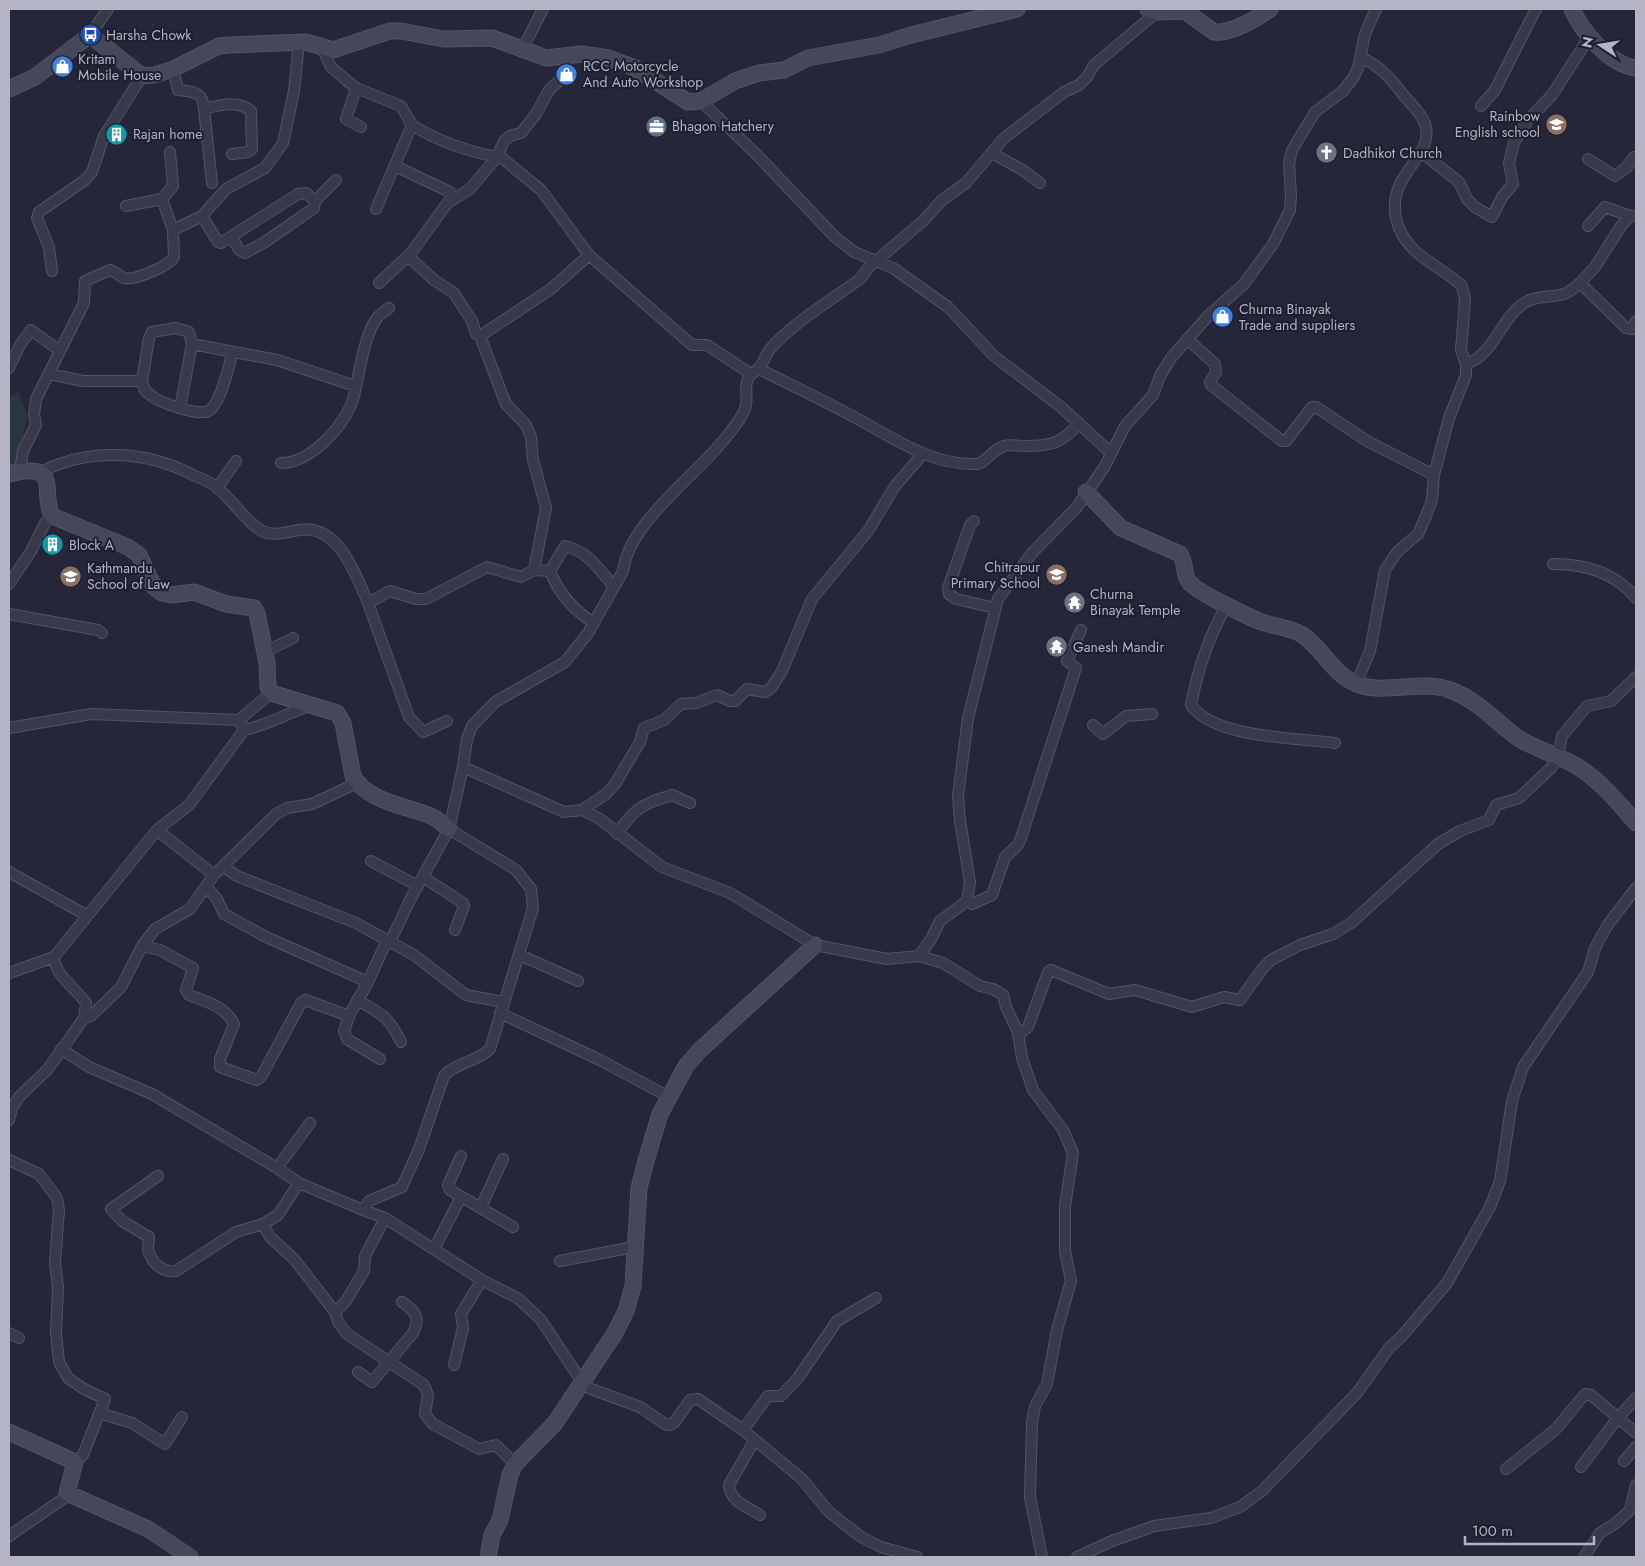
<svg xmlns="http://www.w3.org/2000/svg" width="1645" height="1566" font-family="Jost,sans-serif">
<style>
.green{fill:#2a353d}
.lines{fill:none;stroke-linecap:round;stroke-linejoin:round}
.street-casing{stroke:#535464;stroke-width:12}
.secondary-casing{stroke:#535464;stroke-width:17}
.street{stroke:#38394a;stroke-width:10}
.secondary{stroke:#47475c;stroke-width:15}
.labels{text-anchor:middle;stroke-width:4;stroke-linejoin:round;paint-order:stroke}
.poi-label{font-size:14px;fill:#b4b4c5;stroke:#1d1e2e;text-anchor:start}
</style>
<rect width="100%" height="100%" fill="#252639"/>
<!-- green -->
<path class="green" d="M 19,392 L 27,416 L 17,470 L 9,470 L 9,397 Z"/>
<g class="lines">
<defs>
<path id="street" d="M 90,35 L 108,9
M 322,48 L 331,67 L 345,79 L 356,88 L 401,106 L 412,125 L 376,209
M 522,50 L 543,9
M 173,69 L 178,90 C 193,92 203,91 204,109 C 219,105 238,100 251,111 L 252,149 L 248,152 L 232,154
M 356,88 L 346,119 L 361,127
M 701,101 L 756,154 L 835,237 L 854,252 L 893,268 L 948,307 L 994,356 L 1061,407 L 1111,453
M 1481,106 L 1495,90 L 1536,9
M 204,109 L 212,183
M 412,125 C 438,141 466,151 497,157 L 504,141 L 510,136 L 521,133 L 536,114 L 549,90 L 560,80 L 569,57
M 1421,152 L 1459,182 L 1467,199 L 1475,207 L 1492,217 L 1502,197 L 1513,184 L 1509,163 L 1514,143 L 1528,120 L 1552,95 L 1590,36
M 992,153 L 1024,171 L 1040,183
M 1588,159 L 1615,176 L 1626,168 L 1634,157 L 1636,157
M 315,201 L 336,180
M 126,206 L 162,199
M 202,216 L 226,189 L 265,168 L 283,143 L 294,91 L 299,42
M 1630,216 L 1621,226 L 1595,267 L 1580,283 L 1626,328 L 1632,329 L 1636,321
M 1588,226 L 1605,207 L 1630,216 L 1635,216
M 173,230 L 202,216 L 218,242 L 221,243 L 298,194 L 306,193 L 315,201 L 314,208 L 265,242 L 245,253 L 239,250 L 232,237
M 589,255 L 692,345 L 707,345 L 751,374
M 408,256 L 434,280 L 454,293 L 472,321 L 476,334 L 480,336 L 551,289 L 589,255 L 541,190 L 502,158 L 497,157 L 470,189 L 449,202
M 52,271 L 49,247 L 37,218 L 39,212 L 85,180 L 92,172 L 104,136 L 142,76
M 379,283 L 411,253 L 451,198 L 450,192 L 395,166
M 480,336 L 506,404 L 526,425 L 531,437 L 533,460 L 546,508 L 534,570
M 1187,339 L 1215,364 L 1216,372 L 1210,382 L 1211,385 L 1282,441 L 1286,441 L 1312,407 L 1316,407 L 1367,441 L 1434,475
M 192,344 L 277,360 L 355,386
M 1466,364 C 1493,355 1499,323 1520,306 C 1532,295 1549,298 1564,294 C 1570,292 1575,287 1580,283
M 9,368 L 20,345 L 31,330 L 60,351
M 759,369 C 791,385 823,400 854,417 C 894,438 931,466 978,464 C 988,460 992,450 1004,446 C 1011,444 1016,446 1023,446 C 1050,446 1062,444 1079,423
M 49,374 L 83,381 L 142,381 C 143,386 144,391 149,394 C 158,402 200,418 210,410 C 222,400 228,367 233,352
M 142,381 L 149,338 L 152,332 L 176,328 L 189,332 L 192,344 L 180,408
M 281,463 C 311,463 347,424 354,396 C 359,375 364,335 377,318 C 380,314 385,311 389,308
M 20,471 L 23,451 L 36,425 L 34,415 L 36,399 L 84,303 L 85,281 L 110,270 C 116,272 119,276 124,278 C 134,281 169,266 174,257 L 173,230 L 162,199 L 173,186 L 170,152
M 39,473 C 88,447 146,450 195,476 C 203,479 212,483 218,488 C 233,501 245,521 262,531 C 273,537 287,532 299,530 C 338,523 356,575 368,603 L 390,591 L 416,599 L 426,599 L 487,567 L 521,577 L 534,570 L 550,571
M 217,488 L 236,461
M 974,521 L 970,525 L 948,588 L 949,594 L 956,599 L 995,608
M 1553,564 C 1585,564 1615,572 1636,598
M 9,584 L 31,551 L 45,523 L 52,516
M 368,603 L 409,717 L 423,732 L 447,721
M 1227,605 C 1208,637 1198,668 1191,705 C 1213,738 1298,738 1335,743
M 9,614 L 98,630 L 102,633
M 594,623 C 573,610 559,594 550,571 L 565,546 C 588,551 600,570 614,587
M 265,652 L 293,638
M 1356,684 L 1370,651 L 1385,570 L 1397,552 L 1418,534 L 1426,516 L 1432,500 L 1434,475 L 1449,418 L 1466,375 L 1466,364 L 1461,350 L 1465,300 L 1462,286 C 1442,267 1410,256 1399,228 C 1379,175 1437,159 1425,124 C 1422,114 1412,105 1405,97 C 1392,80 1381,66 1360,57
M 1093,725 L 1103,734 L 1126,716 L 1152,714
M 9,728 L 91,714 L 239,720 L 271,693
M 244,730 C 268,725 287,713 310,706
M 463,767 L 564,812 L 582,810 L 600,819 L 662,867 L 730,893 L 815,945 L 887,959 L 919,956 L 931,939 L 940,921 L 967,901 L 970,882 L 960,821 L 958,796 L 968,718 L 998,599 L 1032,553 L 1077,507 L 1105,466 L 1125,426 L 1153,395 L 1160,376 L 1171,358 L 1208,316 L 1244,284 L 1273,244 L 1290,210 L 1291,195 L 1289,164 L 1292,150 L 1315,112 L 1343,91 L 1353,78 L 1358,68 L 1365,34 L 1376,9
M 582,810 L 606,794 L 615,784 L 640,742 L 644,728 L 664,720 L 681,704 L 696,703 L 717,695 L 730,701 L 735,701 L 747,689 L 765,692 L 772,687 L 782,671 L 812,599 L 868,531 L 895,486 L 922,455
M 449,829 L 516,870 L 531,889 L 533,908 L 490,1049 C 477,1062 456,1062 444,1076 L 419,1149 L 402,1187 L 369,1201 L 363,1210 L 385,1218 L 482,1280 L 519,1299 L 541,1320 L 582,1382 L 591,1389 L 640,1407 L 665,1424 L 670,1425 L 674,1423 L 690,1400 L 698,1399 L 743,1430 L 802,1479 L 829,1512 L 861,1537 L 881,1547 L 917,1557
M 157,830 L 214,875
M 617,834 C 633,809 644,803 672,795 L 690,803
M 371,861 L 418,886
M 224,867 L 237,876 L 356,923 L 414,955 L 466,995 L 503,1002
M 9,872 L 86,915
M 423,877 L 463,903 L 464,906 L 455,930
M 206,886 L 217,899 L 224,914 L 266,937 L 368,982 L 387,940
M 972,904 L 992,895 L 1005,857 L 1018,845 L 1021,838 L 1076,668 L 1067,661 L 1081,630
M 390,942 L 411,898 L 449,829 L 463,767 L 467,739 L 472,726 L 495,702 L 565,662 L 588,633 L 623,571 C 630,519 701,473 731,431 C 736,424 745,414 746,405 C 748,397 744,387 748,379 C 750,373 754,373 758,369 C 764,364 765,355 770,349 C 794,322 830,301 860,279 L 869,267 L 923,221 L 942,200 L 966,183 L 1003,139 L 1064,92 L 1079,85 L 1087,77 L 1094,65 L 1157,12
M 142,946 L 160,950 L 193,968 L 186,990 L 189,995 C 206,1002 225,1006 234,1024 L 220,1059 L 220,1067 L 257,1080 L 261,1077 L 301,1003 L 305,1000 L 346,1015 L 350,1014 L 368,982
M 520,955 L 578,981
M 919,956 L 943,963 L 980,986 L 993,989 L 1003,995 L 1006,1007 L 1018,1032 L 1022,1058 L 1033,1090 L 1063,1130 L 1073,1153 L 1065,1206 L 1065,1251 L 1071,1281 L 1057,1330 L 1047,1384 L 1035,1406 L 1032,1422 L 1030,1497 L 1042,1557
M 9,973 L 54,957
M 357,1000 C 381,1013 389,1017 401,1042
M 500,1013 L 600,1060 L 669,1097
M 350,1014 L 344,1031 L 347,1039 L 380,1059
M 84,1018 L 91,1016 L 121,987 L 142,946 L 155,929 L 190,909 L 214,875 L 276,814 L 287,808 L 312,804 L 357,783
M 1018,1035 L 1028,1027 L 1048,972 L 1051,970 L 1109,994 L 1135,990 L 1192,1007 L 1224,997 L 1240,1000 L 1263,968 L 1271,960 L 1300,945 L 1333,934 L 1351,923 L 1438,844 L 1460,831 L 1489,820 L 1496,805 L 1519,798 L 1551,768 L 1558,757 L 1562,736 L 1587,706 L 1611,701 L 1636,677
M 61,1049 L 89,1067 L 152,1094 L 277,1168 L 299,1183 L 363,1210
M 9,1120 L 12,1108 L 19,1097 L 48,1069 L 84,1018 L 86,1003 C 75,987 55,976 54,957 L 157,830 L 189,805 L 244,730 L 239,720
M 461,1156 L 448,1185 L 450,1190 L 513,1227
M 9,1160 L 39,1174 L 57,1198 L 59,1210 L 55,1263 L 58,1287 L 56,1333 L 59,1362 L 68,1378 L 84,1389 L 105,1399 L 83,1455 L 75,1462
M 277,1168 L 310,1123
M 158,1176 L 111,1209 L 122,1221 L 149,1237 C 149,1241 148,1245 148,1249 C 151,1263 163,1273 176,1271 L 236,1232 L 263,1224 L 278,1215 L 299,1183
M 481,1207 L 503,1159
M 385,1218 L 365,1256 L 364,1271 L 346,1301 L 335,1312 L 338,1322 L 347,1334 L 424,1385 L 428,1395 L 425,1414 L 433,1424 L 479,1449 L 496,1445 L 515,1464
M 263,1224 L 270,1237 L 294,1259 L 335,1312
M 434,1249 L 461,1197
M 560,1261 L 634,1247
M 9,1333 L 19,1338
M 454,1365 L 463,1328 L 461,1314 L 482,1280
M 358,1372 L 372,1382 L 413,1333 C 421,1317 415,1311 402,1302
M 99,1413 L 132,1423 L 165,1444 L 182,1417
M 743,1430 L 768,1396 L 781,1396 L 798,1378 L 837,1321 L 876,1298
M 754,1441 L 729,1485 C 730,1502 748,1507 760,1515
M 1624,1461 L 1636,1447
M 1581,1467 L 1617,1419 L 1636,1398
M 1506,1469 L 1556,1429 L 1585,1394 L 1591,1395 L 1636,1433
M 9,1536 L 63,1499 L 67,1493
M 1077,1557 L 1112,1541 L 1154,1526 L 1211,1518 L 1240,1507 L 1262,1491 L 1357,1393 L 1389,1348 L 1402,1336 L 1447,1283 L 1490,1207 L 1500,1181 L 1512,1101 L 1523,1067 L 1588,972 L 1595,948 L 1607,926 L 1636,888
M 1584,1557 L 1600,1533 L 1616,1523 L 1630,1510 L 1636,1485"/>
<path id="secondary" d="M 1148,9 L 1157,12 L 1185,11 L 1214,32 C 1231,34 1256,19 1270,9
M 1572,9 C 1582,32 1610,65 1636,68
M 9,89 L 35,77 L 90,35 L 142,76 L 154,75 L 173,69 L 219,46 L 229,45 L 306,42 L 333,50 L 390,31 L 401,31 L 444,39 L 492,38 L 546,58 L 582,54 L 608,58 L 635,68 L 688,102 L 701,101 L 735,81 L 759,73 L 784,70 L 808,58 L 879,45 L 911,35 L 1017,9
M 9,474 C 63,461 40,492 52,516 L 128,547 L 139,555 L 154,587 L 162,593 L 172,595 L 194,592 L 226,604 L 254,608 L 257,613 L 267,663 L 268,687 L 271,693 L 337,713 L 343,723 L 353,776 C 367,802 408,806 433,817 C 439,820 444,825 449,829
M 1086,492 L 1121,528 L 1180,554 C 1186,562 1183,574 1189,582 C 1197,592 1248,617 1262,622 C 1275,627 1289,627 1301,634 C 1323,648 1332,674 1357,684 C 1385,695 1419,680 1447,689 C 1474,697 1496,722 1518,738 C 1535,749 1555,754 1573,764 C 1598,778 1617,801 1636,823
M 9,1432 L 75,1462 L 67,1493 L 148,1529 L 190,1557
M 488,1557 L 492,1535 L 500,1520 L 510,1475 L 515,1464 L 555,1423 L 615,1333 L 626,1311 L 633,1286 L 639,1188 L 646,1161 L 660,1114 L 686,1066 L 700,1050 L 815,945"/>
</defs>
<!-- street casing -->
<use href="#street" class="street-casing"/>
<!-- secondary casing -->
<use href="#secondary" class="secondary-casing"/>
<!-- street -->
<use href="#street" class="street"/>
<!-- secondary -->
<use href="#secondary" class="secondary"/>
</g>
<!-- icons -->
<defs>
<symbol id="bus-disc" viewBox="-11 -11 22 22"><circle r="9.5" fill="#1a4fb4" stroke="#1d1e2e"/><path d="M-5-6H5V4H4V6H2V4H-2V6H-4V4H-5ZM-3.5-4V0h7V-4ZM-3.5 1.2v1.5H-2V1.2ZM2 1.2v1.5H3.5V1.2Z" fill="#fff"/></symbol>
<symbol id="shop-disc" viewBox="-11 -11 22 22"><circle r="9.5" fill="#3f7fe0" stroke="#1d1e2e"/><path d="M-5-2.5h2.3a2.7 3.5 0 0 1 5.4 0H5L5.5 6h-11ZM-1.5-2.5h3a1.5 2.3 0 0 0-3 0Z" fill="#fff"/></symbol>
<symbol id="school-disc" viewBox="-11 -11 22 22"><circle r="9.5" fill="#8d6e63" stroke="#1d1e2e"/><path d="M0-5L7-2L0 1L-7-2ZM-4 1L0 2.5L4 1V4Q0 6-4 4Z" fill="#fff"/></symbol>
<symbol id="office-disc" viewBox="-11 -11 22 22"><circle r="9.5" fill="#5c6f8a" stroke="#1d1e2e"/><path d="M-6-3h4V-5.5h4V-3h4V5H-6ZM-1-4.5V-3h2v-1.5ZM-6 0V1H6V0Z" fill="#fff"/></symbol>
<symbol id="building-disc" viewBox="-11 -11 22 22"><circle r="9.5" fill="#0f9aa8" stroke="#1d1e2e"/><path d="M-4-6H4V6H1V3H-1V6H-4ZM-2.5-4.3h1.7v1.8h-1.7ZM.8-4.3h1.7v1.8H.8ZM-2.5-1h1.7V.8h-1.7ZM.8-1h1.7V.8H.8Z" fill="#fff"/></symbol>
<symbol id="church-disc" viewBox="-11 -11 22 22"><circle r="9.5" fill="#6b7280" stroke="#1d1e2e"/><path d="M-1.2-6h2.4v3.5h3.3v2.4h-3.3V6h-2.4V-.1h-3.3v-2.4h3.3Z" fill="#fff"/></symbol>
<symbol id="university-disc" viewBox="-11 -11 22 22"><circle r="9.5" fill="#8d6e63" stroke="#1d1e2e"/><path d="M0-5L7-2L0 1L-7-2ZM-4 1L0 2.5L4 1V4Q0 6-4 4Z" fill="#fff"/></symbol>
<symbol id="temple-disc" viewBox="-11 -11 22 22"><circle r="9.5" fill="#6b7280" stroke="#1d1e2e"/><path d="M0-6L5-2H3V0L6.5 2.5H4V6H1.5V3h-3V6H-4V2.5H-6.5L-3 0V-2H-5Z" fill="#fff"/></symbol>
</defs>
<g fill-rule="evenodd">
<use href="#bus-disc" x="78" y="22" width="25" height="25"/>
<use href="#shop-disc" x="50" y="54" width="25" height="25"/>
<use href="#shop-disc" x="554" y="62" width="25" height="25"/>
<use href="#school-disc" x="1544" y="112" width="25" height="25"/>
<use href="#office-disc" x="644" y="114" width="25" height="25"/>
<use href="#building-disc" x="104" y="122" width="25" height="25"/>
<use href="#church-disc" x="1314" y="140" width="25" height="25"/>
<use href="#shop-disc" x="1210" y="304" width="25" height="25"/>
<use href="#building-disc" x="40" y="532" width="25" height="25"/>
<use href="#school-disc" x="1044" y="562" width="25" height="25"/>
<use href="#university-disc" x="58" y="564" width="25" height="25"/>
<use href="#temple-disc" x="1062" y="590" width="25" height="25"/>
<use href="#temple-disc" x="1044" y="634" width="25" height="25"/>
</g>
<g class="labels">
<!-- poi labels -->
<g class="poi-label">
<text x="106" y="40">Harsha Chowk</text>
<text x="78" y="64">Kritam<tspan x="78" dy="16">Mobile House</tspan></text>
<text x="583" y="71">RCC Motorcycle<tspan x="583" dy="16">And Auto Workshop</tspan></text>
<text x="1540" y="121" text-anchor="end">Rainbow<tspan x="1540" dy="16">English school</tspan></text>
<text x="672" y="131">Bhagon Hatchery</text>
<text x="133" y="139">Rajan home</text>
<text x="1343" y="158">Dadhikot Church</text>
<text x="1239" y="314">Churna Binayak<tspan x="1239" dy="16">Trade and suppliers</tspan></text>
<text x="69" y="550">Block A</text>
<text x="1040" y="572" text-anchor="end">Chitrapur<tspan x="1040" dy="16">Primary School</tspan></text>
<text x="87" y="573">Kathmandu<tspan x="87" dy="16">School of Law</tspan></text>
<text x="1090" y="599">Churna<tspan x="1090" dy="16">Binayak Temple</tspan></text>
<text x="1073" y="652">Ganesh Mandir</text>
</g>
</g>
<!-- border -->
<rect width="1645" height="1566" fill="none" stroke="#b4b4c5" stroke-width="20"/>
<!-- north arrow -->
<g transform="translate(1600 45) rotate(282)" stroke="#1d1e2e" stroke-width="4" paint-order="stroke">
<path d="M0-4L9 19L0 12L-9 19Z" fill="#b4b4c5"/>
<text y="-8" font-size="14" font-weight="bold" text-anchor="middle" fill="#b4b4c5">N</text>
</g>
<!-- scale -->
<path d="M1465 1536v8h129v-8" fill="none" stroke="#b4b4c5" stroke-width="2.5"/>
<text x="1472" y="1536" font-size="15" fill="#b4b4c5" stroke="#1d1e2e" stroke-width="4" paint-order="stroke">100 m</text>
</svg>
